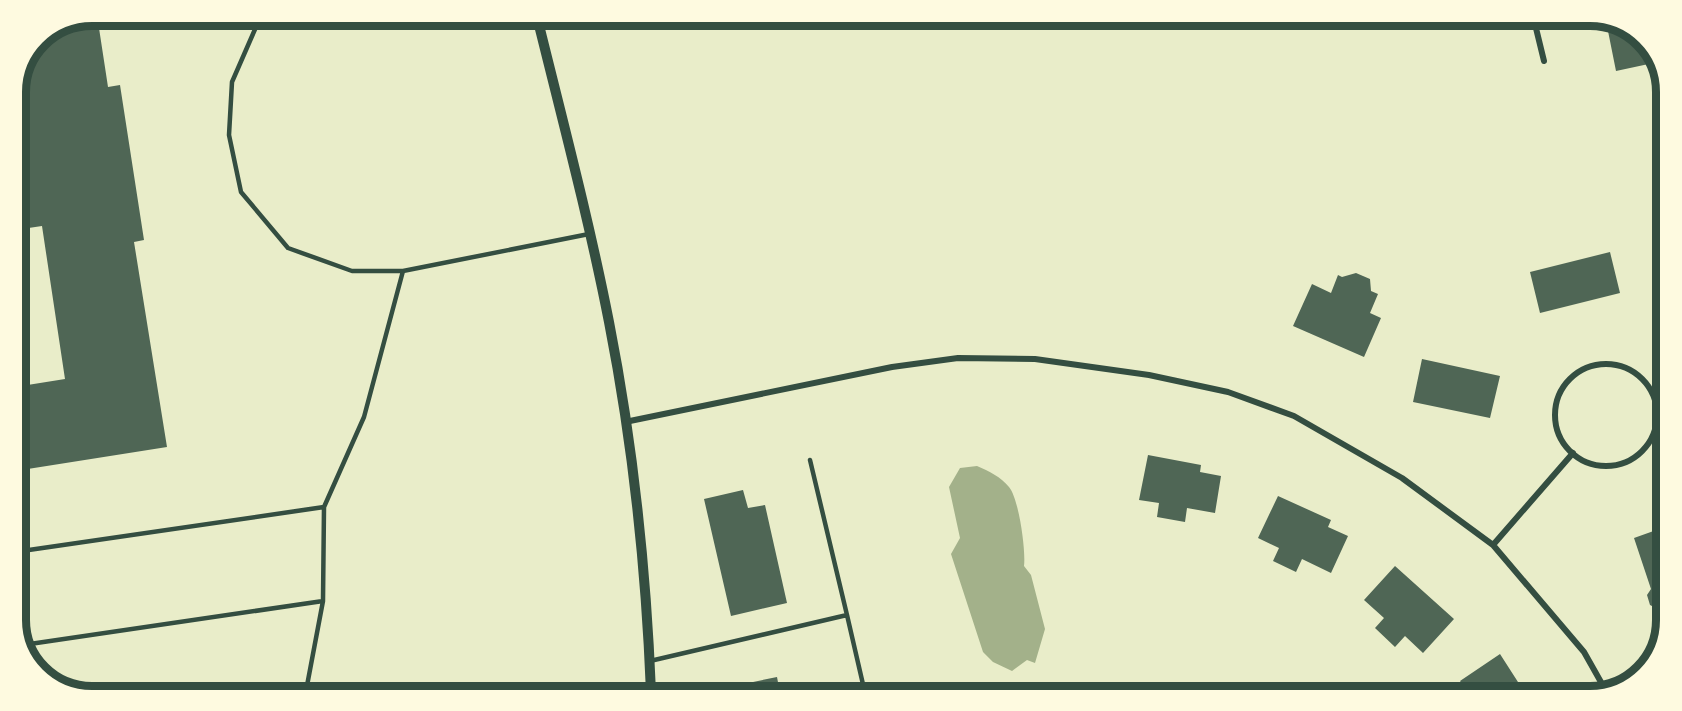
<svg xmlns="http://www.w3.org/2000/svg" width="1682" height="711" font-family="'Fira Sans',sans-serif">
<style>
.water{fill:#a3b18a}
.building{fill:#4f6655}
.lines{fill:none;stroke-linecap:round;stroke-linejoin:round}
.service{stroke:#344e41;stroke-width:4.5}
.minor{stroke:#344e41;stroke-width:6}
.tertiary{stroke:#344e41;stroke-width:10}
.rim{fill:none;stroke:#344e41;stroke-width:8}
</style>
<rect width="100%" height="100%" fill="#e9edc9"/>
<!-- water -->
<path class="water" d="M 977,466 C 989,471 1001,477 1009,487 C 1019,499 1026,551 1024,566 L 1031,575 L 1045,629 L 1035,663 L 1027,660 L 1012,671 L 993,662 L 983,652 L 951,554 L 960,538 L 949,487 L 960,468 Z"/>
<!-- building -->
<path class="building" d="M 92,15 L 97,15 L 108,87 L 120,85 L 144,240 L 134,242 L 167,447 L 15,471 L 15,387 L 65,379 L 42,226 L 15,230 L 15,132 L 22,130 L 15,86 L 38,37 Z
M 1606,21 L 1619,21 L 1651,45 L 1658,62 L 1616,71 Z
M 1610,252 L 1620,293 L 1540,313 L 1530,272 Z
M 1356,273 L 1370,279 L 1371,291 L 1378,294 L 1370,313 L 1381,318 L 1364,357 L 1293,326 L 1312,284 L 1331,293 L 1338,275 L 1342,277 Z
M 1665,281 L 1665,299 L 1656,292 Z
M 1422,359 L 1500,376 L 1490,418 L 1413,402 Z
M 1148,455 L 1201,465 L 1200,472 L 1221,476 L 1215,513 L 1187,508 L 1185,522 L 1157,517 L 1159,503 L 1139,500 Z
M 743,490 L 748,508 L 765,505 L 787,603 L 731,616 L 704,499 Z
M 1278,496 L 1331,520 L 1328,527 L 1348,536 L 1331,573 L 1302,559 L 1296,572 L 1273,561 L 1279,548 L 1258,538 Z
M 1662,528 L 1662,611 L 1650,605 L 1647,595 L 1651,589 L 1634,538 Z
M 1395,566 L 1454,619 L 1423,653 L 1405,636 L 1395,647 L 1375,628 L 1384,618 L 1364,600 Z
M 1500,654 L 1527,696 L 1450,695 L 1458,690 L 1466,693 L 1467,692 L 1460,681 Z
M 777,677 L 780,693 L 725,693 L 724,688 Z"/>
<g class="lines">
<!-- service -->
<path class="service" d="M 269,16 L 256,27 L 232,82 L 229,135 L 241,192 L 288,248 L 352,271 L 403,271 L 589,234
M 810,460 L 847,615
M 15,552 L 324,507
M 23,645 L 323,601
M 650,661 L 847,615 L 865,693
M 306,691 L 323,601 L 324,507 L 364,417 L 403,271"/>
<!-- minor -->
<path class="minor" d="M 1534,20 L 1544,61
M1555 415a51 51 0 1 1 102 0a51 51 0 1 1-102 0Z
M 625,422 L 892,367 L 958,358 L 1035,359 L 1149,375 L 1228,392 L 1294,416 L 1402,478 L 1493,545 L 1584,652 L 1606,691
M 1493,545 L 1573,453"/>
<!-- tertiary -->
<path class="tertiary" d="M 537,17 C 562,118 589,220 609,322 C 633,444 646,568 651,692"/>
</g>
<!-- crop -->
<path d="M0 0H1682V711H0ZM92 26H1590A66 66 0 0 1 1656 92V620A66 66 0 0 1 1590 686H92A66 66 0 0 1 26 620V92A66 66 0 0 1 92 26Z" fill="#fefae0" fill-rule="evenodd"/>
<path class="rim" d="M92 26H1590A66 66 0 0 1 1656 92V620A66 66 0 0 1 1590 686H92A66 66 0 0 1 26 620V92A66 66 0 0 1 92 26Z"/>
</svg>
